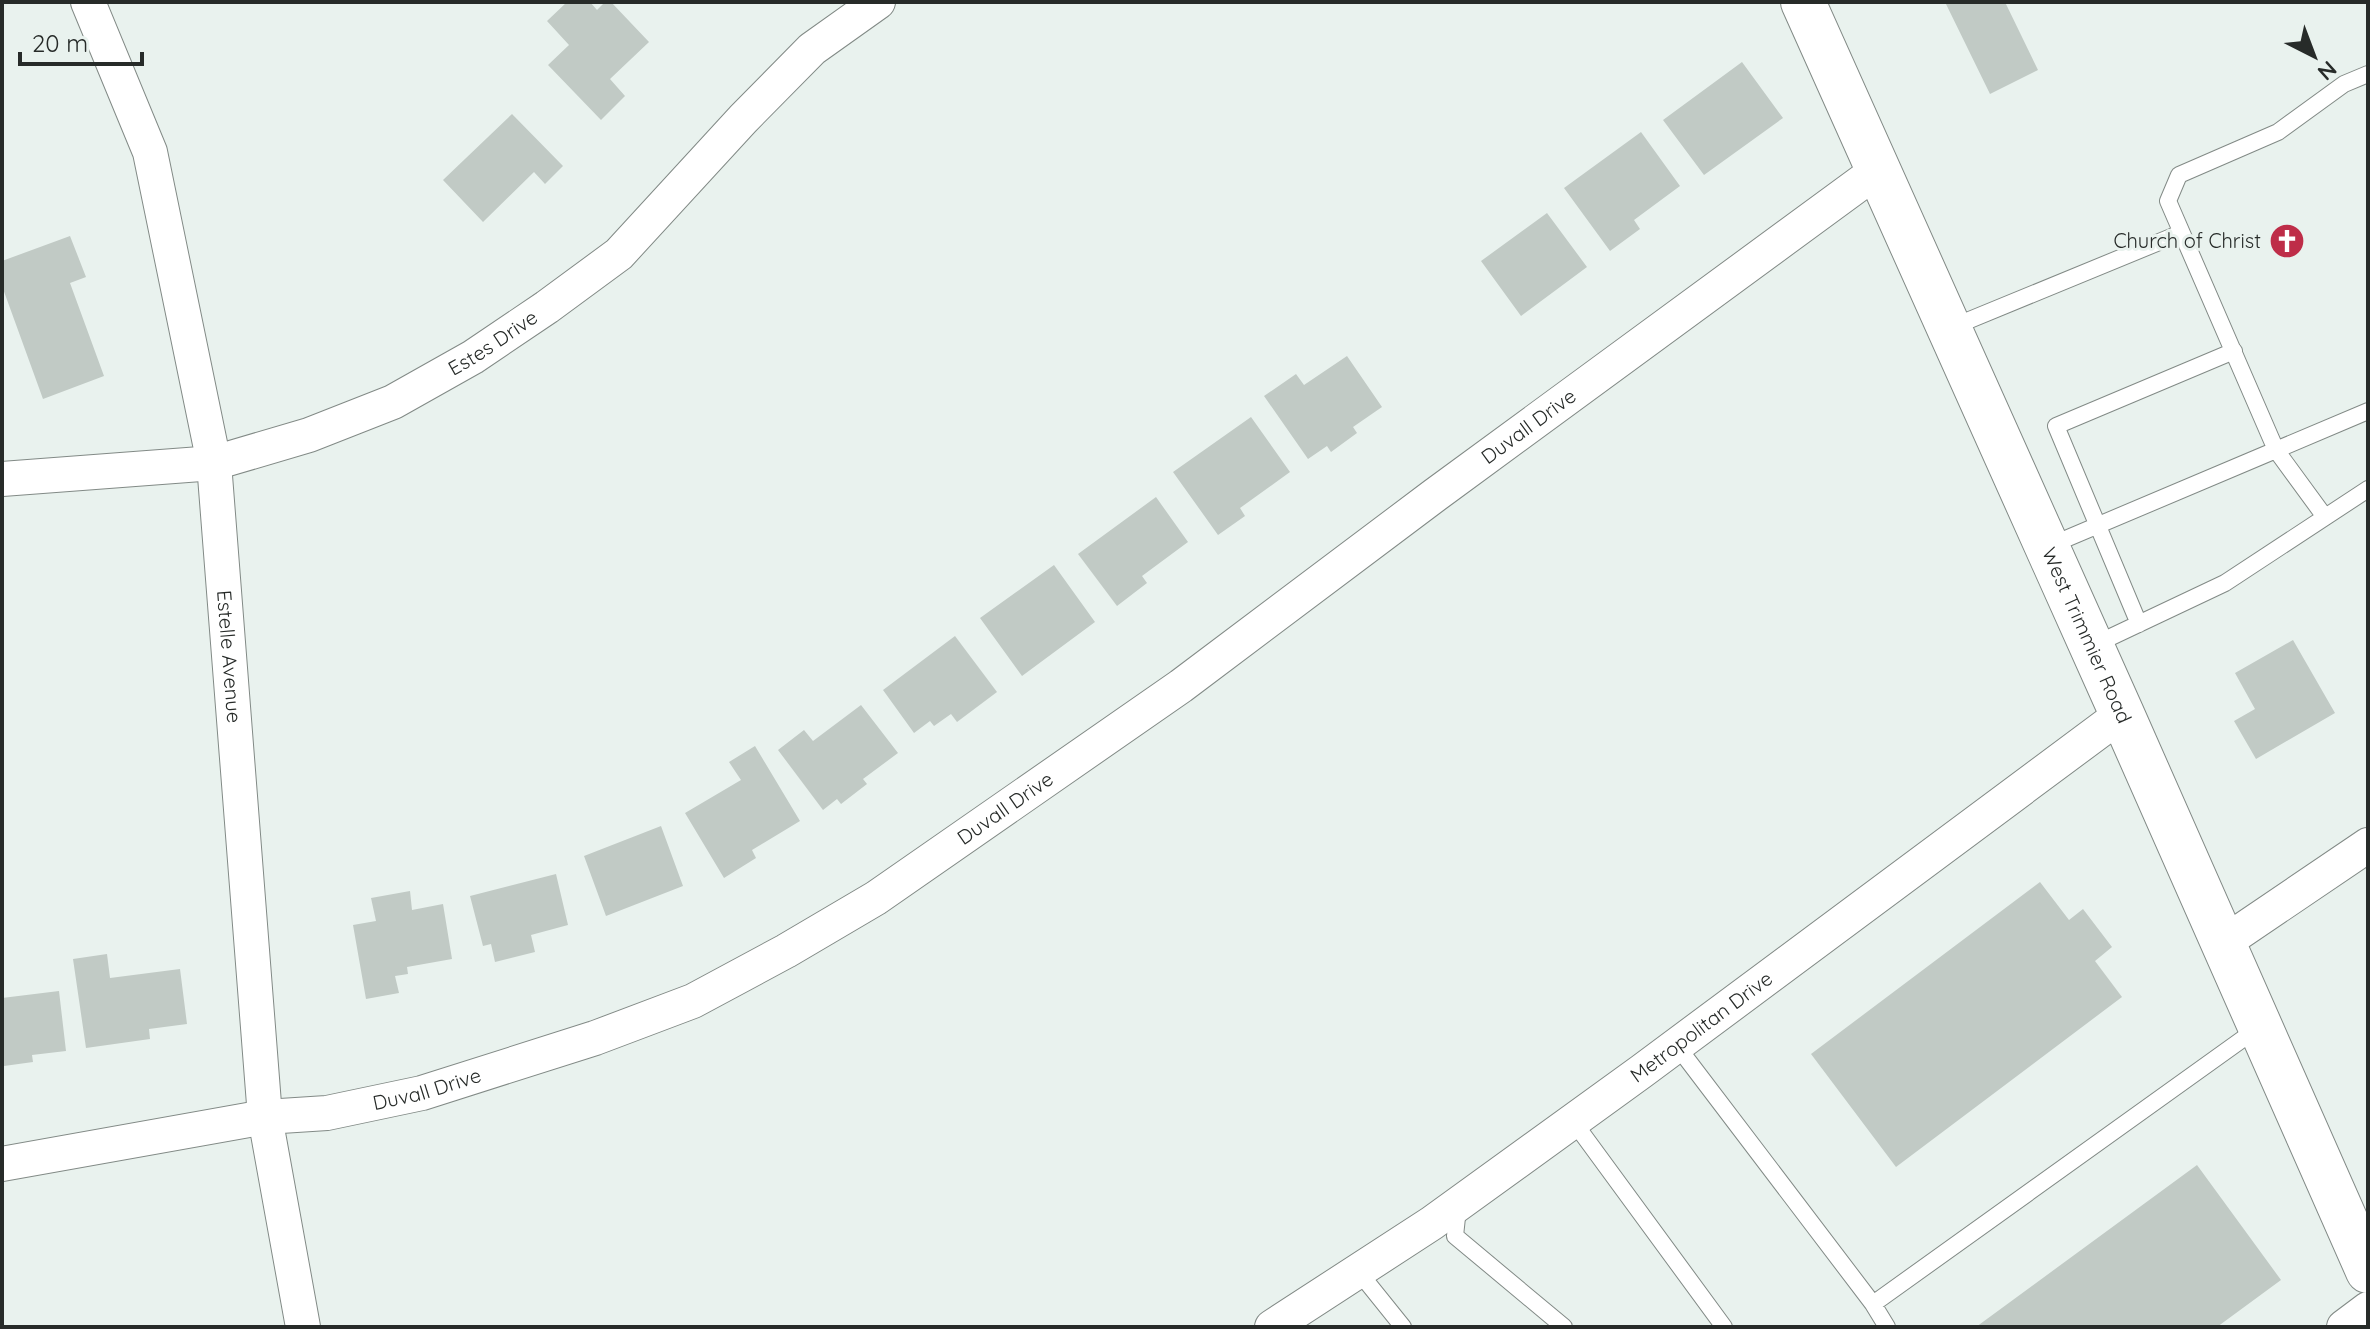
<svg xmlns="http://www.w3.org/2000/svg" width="2370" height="1329" font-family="Quicksand,sans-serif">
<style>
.building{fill:#c1cac5}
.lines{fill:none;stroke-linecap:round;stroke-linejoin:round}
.lane-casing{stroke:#828a86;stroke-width:18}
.street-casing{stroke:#828a86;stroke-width:36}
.secondary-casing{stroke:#828a86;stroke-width:46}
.lane{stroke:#fff;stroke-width:16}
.street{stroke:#fff;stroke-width:34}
.secondary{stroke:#fff;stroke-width:44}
.labels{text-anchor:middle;stroke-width:6;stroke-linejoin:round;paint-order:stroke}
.poi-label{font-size:20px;fill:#272b29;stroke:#e9f2ee;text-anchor:end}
.street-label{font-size:20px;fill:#272b29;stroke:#e9f2ee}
</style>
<rect width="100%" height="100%" fill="#e9f2ee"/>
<!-- building -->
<path class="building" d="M 567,2 L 590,2 L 597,10 L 605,2 L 611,2 L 649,42 L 610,79 L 625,96 L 601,120 L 548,65 L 569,45 L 547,21 Z
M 1945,2 L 2005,2 L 2038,70 L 1990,94 Z
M 1742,62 L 1783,118 L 1704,175 L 1663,120 Z
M 512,114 L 563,166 L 545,184 L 534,172 L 483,222 L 443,180 Z
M 1641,132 L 1680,186 L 1634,220 L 1640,229 L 1610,251 L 1564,188 Z
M 1547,213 L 1587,267 L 1521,316 L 1481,261 Z
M 70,236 L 86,277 L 70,283 L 104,376 L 43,399 L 2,286 L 2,261 Z
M 1347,356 L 1382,407 L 1353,427 L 1357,433 L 1331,452 L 1327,446 L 1308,459 L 1264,396 L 1296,374 L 1304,385 Z
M 1251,417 L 1290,472 L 1240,508 L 1245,516 L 1218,535 L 1173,472 Z
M 1156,497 L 1188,542 L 1142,576 L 1147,583 L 1117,606 L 1078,554 Z
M 1054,565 L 1095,622 L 1022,676 L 980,618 Z
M 955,636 L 997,692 L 957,722 L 951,714 L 934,726 L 930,721 L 914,733 L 883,690 Z
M 2293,640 L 2335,713 L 2256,759 L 2234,721 L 2255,709 L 2235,673 Z
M 861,705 L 898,753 L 863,779 L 867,784 L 841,804 L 837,799 L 823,810 L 778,750 L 804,730 L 813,741 Z
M 755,746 L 800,821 L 752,850 L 756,858 L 724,878 L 685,813 L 741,780 L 729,762 Z
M 661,826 L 683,886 L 606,916 L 584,856 Z
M 556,874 L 568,925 L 531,935 L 535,952 L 495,962 L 491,944 L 483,946 L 470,896 Z
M 2040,882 L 2069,920 L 2083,909 L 2112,947 L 2095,961 L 2122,997 L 1896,1167 L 1811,1054 Z
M 410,891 L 412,910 L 443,904 L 452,959 L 407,967 L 408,974 L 395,976 L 399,993 L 366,999 L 353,925 L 376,921 L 371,898 Z
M 107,954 L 110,978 L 180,969 L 187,1024 L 149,1029 L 150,1039 L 86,1048 L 73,959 Z
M 59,991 L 66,1051 L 32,1055 L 33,1062 L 4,1066 L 2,998 Z
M 2197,1165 L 2281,1280 L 2217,1327 L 1976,1327 Z"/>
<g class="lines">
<defs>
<path id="lane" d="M 1950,328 L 2181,233
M 2325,517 L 2276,450 L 2168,201 L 2179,175 L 2278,132 L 2344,84 L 2368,74
M 2049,546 L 2368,411
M 2139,624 L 2056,426 L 2234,351
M 2094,645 L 2225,583 L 2368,489
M 1677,1046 L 1873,1304 L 1887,1327
M 1573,1121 L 1724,1327
M 1458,1208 L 1455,1236 L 1564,1327
M 1358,1271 L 1403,1327
M 1873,1304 L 2258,1028"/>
<g id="street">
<path id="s1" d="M 88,2 L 150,152 L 214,463 L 265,1117 L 303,1327"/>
<path id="s2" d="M 2,479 L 214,463 L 309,435 L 393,402 L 473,357 L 547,307 L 619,254 L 743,119 L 812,49 L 878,2"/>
<path d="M 2222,944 L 2368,845"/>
<path id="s3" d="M 2,1164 L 265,1117 L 327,1113 L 422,1093 L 595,1038 L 693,1001 L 786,951 L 876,898 L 1181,686 L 1435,495 L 1878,170"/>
<path id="s4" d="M 1272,1327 L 1432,1223 L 1642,1071 L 2122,714"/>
<path d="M 2344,1327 L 2368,1309"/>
</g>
<g id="secondary">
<path id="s5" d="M 1803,2 L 2122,714 L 2368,1271"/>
</g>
</defs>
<!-- lane casing -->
<use href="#lane" class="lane-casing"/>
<!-- street casing -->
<use href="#street" class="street-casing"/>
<!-- secondary casing -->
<use href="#secondary" class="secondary-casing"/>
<!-- lane -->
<use href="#lane" class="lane"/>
<!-- street -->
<use href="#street" class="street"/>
<!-- secondary -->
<use href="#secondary" class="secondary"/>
</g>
<!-- icons -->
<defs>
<symbol id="church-disc" viewBox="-11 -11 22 22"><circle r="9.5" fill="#be2d48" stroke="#e9f2ee"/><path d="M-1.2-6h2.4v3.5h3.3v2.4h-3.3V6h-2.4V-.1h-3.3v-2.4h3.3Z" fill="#fff"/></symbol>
</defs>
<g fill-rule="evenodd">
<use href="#church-disc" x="2267" y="221" width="40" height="40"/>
</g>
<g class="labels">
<!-- poi labels -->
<g class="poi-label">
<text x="2261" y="248">Church of Christ</text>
</g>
<!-- street labels -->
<g class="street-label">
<text dy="7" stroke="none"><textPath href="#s2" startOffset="518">Estes Drive</textPath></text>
<text dy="7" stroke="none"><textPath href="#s3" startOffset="1728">Duvall Drive</textPath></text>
<text dy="7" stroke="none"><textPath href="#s5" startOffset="694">West Trimmier Road</textPath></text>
<text dy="7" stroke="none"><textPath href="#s1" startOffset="674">Estelle Avenue</textPath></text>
<text dy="7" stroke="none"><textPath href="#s3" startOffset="1080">Duvall Drive</textPath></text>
<text dy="7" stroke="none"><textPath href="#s4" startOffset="524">Metropolitan Drive</textPath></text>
<text dy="7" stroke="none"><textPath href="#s3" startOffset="432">Duvall Drive</textPath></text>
</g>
</g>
<!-- border -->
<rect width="2370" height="1329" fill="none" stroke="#272b29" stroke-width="8"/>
<!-- north arrow -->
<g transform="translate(2314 56) rotate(138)" stroke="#e9f2ee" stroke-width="6" paint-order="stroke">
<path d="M0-6L14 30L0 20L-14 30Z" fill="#272b29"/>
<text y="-12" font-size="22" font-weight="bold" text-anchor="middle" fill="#272b29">N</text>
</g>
<!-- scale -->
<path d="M20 52v12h122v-12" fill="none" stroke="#272b29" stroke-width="4"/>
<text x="32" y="52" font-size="24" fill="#272b29" stroke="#e9f2ee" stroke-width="6" paint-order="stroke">20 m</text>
</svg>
